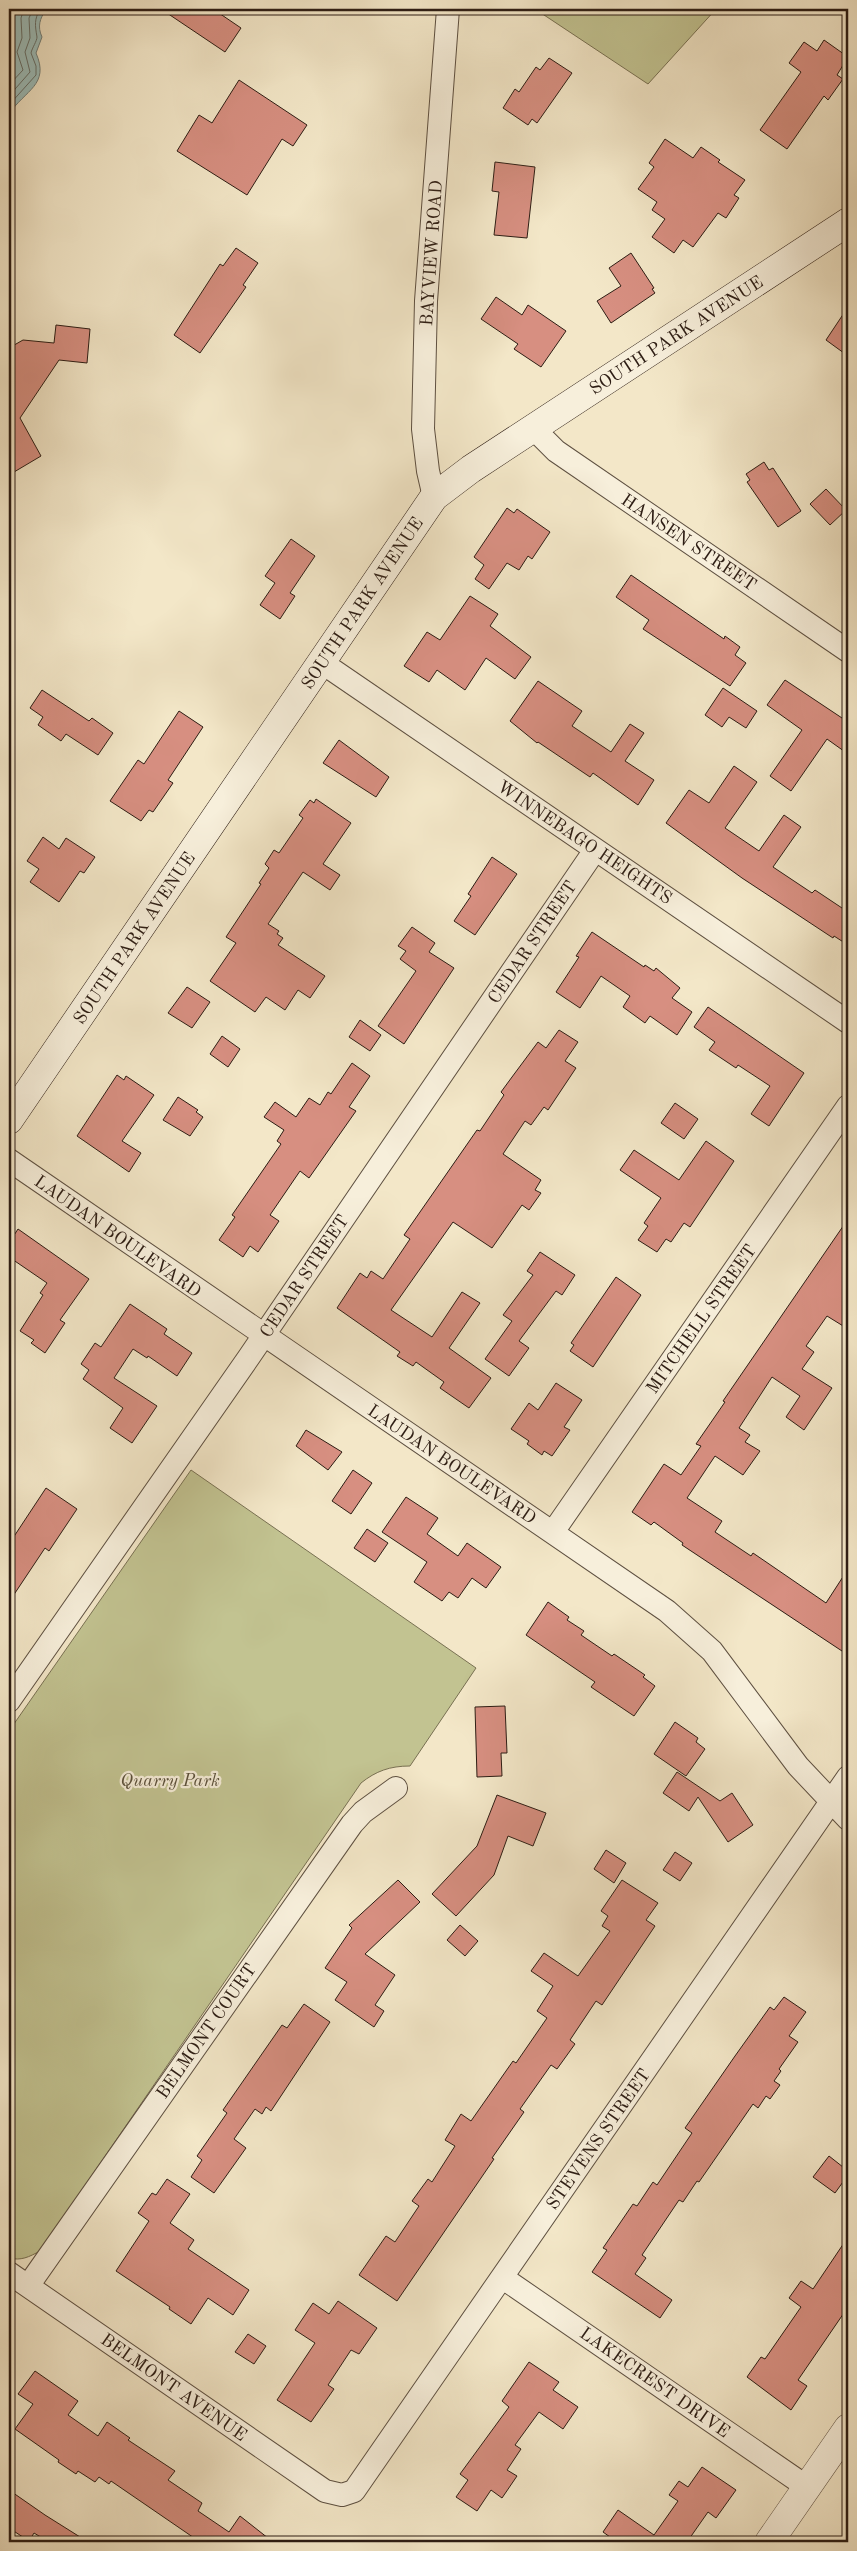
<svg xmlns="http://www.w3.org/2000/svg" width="857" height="2551" font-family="'Old Standard TT',serif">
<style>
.green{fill:#c2c391;stroke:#787052}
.water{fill:#9dbfbc;stroke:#707e79}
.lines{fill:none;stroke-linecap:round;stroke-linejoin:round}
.shore{stroke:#656e68;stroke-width:1}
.building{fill:#d78f81;stroke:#2d1d14}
.minor-casing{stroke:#5e5041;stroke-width:24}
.tertiary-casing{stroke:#5e5041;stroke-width:29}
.secondary-casing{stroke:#2d1d14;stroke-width:29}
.minor{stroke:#f7efdb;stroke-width:22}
.tertiary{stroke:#f7efdb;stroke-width:28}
.secondary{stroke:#f7efdb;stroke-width:28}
.labels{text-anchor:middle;stroke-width:4.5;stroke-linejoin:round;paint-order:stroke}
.street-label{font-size:18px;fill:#2d1d14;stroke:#f7efdb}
.park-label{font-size:18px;font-style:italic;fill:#5a4f3a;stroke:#f7efdb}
</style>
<rect width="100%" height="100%" fill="#f3e7c8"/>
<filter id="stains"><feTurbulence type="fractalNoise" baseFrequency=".004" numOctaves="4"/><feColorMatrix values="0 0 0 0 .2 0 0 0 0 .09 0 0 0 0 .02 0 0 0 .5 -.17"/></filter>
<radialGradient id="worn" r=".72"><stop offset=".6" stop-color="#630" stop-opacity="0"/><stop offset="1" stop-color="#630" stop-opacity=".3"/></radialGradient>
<!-- green -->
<path class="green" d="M 535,9 L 716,9 L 648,84 Z
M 191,1470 L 476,1668 L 410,1766 C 390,1766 376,1771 361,1783 L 40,2251 C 29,2257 21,2261 9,2258 L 9,1731 Z"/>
<!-- water -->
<path class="water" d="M 9,9 L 46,9 C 40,19 37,26 42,37 L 36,53 C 50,85 25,90 9,114 Z"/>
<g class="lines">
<!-- shore -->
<path class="shore" d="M 9,85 L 23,70 L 17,52 L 22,38 L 21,18 L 24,9
M 9,96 L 30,72 L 25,52 L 30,38 L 29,18 L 33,9
M 9,105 L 36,75 L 36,66 L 31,53 C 32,48 37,41 37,37 C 35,25 34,20 40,9"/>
</g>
<!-- building -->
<path class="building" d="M 161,9 L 213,9 L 241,28 L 225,52 Z
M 824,40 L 848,57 L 837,75 L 843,79 L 828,100 L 824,96 L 787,149 L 760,130 L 801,72 L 789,63 L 804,42 L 817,51 Z
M 549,58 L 572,73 L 537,123 L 532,119 L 528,125 L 503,108 L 515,89 L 519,92 L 536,67 L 540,70 Z
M 239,80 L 307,125 L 293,146 L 282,139 L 247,195 L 177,151 L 199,115 L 212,123 Z
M 665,139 L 693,158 L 701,147 L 720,160 L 718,162 L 745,180 L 734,195 L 739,198 L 726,218 L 718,213 L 693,247 L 683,240 L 674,253 L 652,237 L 665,219 L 652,210 L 657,202 L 638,189 L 654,167 L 649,163 Z
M 495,162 L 535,167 L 527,238 L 494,235 L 499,192 L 492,191 Z
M 236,248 L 258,263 L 243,285 L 246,287 L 200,353 L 174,335 L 220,264 L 223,266 Z
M 631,253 L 654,288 L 652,289 L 655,293 L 611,323 L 597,301 L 621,286 L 609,268 Z
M 496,297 L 522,315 L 528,305 L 566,331 L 541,367 L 514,349 L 518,344 L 481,319 Z
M 848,307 L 848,356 L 826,340 Z
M 56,325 L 90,329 L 87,363 L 59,360 L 20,418 L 41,456 L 9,475 L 9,348 L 23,340 L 54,343 Z
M 764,462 L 769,470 L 773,468 L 801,511 L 778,527 L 747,482 L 750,480 L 746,474 Z
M 826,489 L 846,510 L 830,525 L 810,504 Z
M 507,508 L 514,513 L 517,509 L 550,532 L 532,559 L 528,556 L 519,570 L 507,563 L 489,589 L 475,579 L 484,565 L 474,557 Z
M 291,539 L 315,556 L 290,593 L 295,596 L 280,619 L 260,605 L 275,583 L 265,576 Z
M 631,575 L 724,639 L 725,636 L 740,647 L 735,655 L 746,663 L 730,686 L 643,629 L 649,620 L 616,597 Z
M 470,596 L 498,614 L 490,626 L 531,657 L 515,679 L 486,658 L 465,690 L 437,670 L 429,682 L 404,666 L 427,632 L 440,640 Z
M 785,680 L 848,722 L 848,754 L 827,739 L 791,791 L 770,776 L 802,730 L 767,705 Z
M 538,681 L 582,711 L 572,726 L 611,752 L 630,724 L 644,733 L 625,761 L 654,780 L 638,805 L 593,773 L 590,777 L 538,742 L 537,743 L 510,721 Z
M 723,688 L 757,711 L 746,728 L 729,717 L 722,727 L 705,715 Z
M 42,690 L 89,721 L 92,718 L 113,733 L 98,755 L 66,734 L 61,741 L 38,725 L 43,717 L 30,708 Z
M 179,711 L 203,727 L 168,780 L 173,783 L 153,812 L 149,810 L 141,821 L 110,801 L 138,760 L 144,764 Z
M 339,740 L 389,777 L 376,797 L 323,763 Z
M 734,766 L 757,782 L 725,828 L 759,851 L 784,815 L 801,827 L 773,867 L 812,893 L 815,890 L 848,912 L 848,945 L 834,936 L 833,938 L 742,878 L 666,823 L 689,790 L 709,803 Z
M 316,799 L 351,823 L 323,864 L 340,875 L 330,890 L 303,872 L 268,924 L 279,931 L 277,934 L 283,938 L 278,945 L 325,976 L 310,998 L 298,990 L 285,1010 L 266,997 L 255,1012 L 210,981 L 236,943 L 226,937 L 261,884 L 259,883 L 269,868 L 265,864 L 274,850 L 279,853 L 303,818 L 299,815 L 310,800 L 314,803 Z
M 43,837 L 59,849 L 66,838 L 95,857 L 84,873 L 80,871 L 59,902 L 30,882 L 39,869 L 27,861 Z
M 492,857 L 517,874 L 475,935 L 454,921 L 471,896 L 468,894 Z
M 412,927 L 435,943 L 429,952 L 454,968 L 404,1044 L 378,1026 L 416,971 L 400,959 L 406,951 L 398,946 Z
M 592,932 L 644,967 L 645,965 L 654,971 L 656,968 L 680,988 L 672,998 L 692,1012 L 677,1035 L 650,1016 L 645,1023 L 623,1007 L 630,996 L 601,976 L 580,1008 L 556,992 L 579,957 L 576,956 Z
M 187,987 L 210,1002 L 192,1028 L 168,1013 Z
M 708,1007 L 804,1073 L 769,1126 L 751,1114 L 770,1086 L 738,1065 L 736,1068 L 709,1050 L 715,1042 L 694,1027 Z
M 360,1020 L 381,1035 L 370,1051 L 349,1037 Z
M 559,1030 L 578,1042 L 565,1061 L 576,1068 L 548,1110 L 544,1107 L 531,1125 L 525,1121 L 503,1154 L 541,1180 L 535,1190 L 541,1193 L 529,1210 L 522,1205 L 492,1248 L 453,1222 L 391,1310 L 432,1337 L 462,1292 L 480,1303 L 449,1348 L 491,1378 L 469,1408 L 440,1388 L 444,1382 L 416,1362 L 413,1366 L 397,1356 L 400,1352 L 337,1308 L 360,1273 L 367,1278 L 371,1271 L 383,1279 L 410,1239 L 404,1235 L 477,1130 L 480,1131 L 504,1095 L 501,1092 L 512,1077 L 538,1042 L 546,1048 Z
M 222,1036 L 240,1049 L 228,1067 L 210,1054 Z
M 352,1063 L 370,1076 L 349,1107 L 356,1111 L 309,1178 L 300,1171 L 270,1215 L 279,1221 L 258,1252 L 250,1246 L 243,1257 L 219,1240 L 235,1217 L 232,1215 L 281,1144 L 277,1141 L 284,1130 L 264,1117 L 275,1102 L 296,1117 L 309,1098 L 320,1105 L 328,1092 L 331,1094 Z
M 117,1075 L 124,1080 L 126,1076 L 154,1095 L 122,1141 L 141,1153 L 129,1172 L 77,1136 Z
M 178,1097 L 198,1110 L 196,1112 L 203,1117 L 190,1136 L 163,1120 Z
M 675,1103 L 698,1119 L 684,1139 L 661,1123 Z
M 706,1141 L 734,1161 L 690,1227 L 684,1223 L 671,1242 L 666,1239 L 657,1252 L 638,1240 L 648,1226 L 644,1223 L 661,1198 L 620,1170 L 634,1150 L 679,1180 Z
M 848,1219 L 848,1329 L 827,1316 L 806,1346 L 814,1352 L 802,1369 L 832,1388 L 804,1430 L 786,1417 L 800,1396 L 772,1377 L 739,1428 L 750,1435 L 745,1442 L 760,1451 L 743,1475 L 715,1456 L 687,1498 L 722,1521 L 715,1532 L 751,1556 L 753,1553 L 826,1603 L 848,1569 L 848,1655 L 682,1545 L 683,1543 L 654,1522 L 651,1525 L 632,1512 L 664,1464 L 681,1475 L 701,1446 L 696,1444 L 725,1402 L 723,1401 Z
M 18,1229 L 89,1279 L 60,1320 L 65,1323 L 45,1353 L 31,1343 L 34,1340 L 20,1331 L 43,1295 L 40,1293 L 47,1283 L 9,1257 L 9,1243 Z
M 540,1252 L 575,1275 L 562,1295 L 556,1291 L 519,1341 L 529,1348 L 509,1376 L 485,1359 L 512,1321 L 503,1315 L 533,1275 L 527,1271 Z
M 616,1277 L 641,1295 L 593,1367 L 570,1351 L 574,1345 L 571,1343 Z
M 130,1304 L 167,1329 L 164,1334 L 192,1353 L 177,1376 L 148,1356 L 147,1358 L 133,1349 L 114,1378 L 157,1406 L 132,1443 L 110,1428 L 123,1408 L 83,1379 L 89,1370 L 81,1364 L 95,1343 L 101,1347 Z
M 556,1383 L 582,1400 L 564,1427 L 570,1430 L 552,1456 L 544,1451 L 542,1455 L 527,1444 L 529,1441 L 511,1429 L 529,1403 L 538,1410 Z
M 306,1430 L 342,1452 L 328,1470 L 296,1446 Z
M 353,1470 L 372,1483 L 351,1514 L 332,1501 Z
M 46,1488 L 77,1509 L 49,1551 L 45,1548 L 9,1602 L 9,1544 Z
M 406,1497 L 438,1518 L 427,1534 L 458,1556 L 467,1543 L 501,1567 L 486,1588 L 472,1578 L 458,1598 L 449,1592 L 442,1601 L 414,1582 L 427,1562 L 382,1532 Z
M 367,1529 L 388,1543 L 375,1562 L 354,1548 Z
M 548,1602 L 569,1617 L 567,1620 L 584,1631 L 581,1635 L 612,1656 L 614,1654 L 645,1675 L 643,1677 L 655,1686 L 634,1716 L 591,1687 L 595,1682 L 526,1635 Z
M 505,1706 L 507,1753 L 501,1753 L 502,1776 L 477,1777 L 475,1707 Z
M 675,1722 L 698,1738 L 696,1742 L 705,1749 L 686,1776 L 654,1754 Z
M 677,1772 L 720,1801 L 732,1793 L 753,1825 L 728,1842 L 698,1797 L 689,1811 L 663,1793 Z
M 497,1795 L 546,1813 L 533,1846 L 508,1836 L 494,1875 L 456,1916 L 432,1894 L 477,1846 Z
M 606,1850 L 626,1863 L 614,1883 L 594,1869 Z
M 675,1852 L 692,1863 L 680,1881 L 663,1870 Z
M 398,1880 L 420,1902 L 365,1954 L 395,1975 L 375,2005 L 384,2011 L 374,2027 L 335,2000 L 347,1982 L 325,1968 L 352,1928 L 349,1925 Z
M 622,1880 L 658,1903 L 646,1920 L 655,1926 L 602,2005 L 596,2001 L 570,2040 L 575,2044 L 557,2069 L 551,2065 L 520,2109 L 524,2112 L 492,2158 L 494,2159 L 397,2301 L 359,2275 L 386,2236 L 395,2242 L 419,2206 L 412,2201 L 428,2179 L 432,2182 L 455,2146 L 445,2140 L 461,2114 L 471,2121 L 513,2061 L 516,2063 L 547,2018 L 537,2011 L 553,1986 L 531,1971 L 544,1953 L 578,1976 L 610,1931 L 602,1926 L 608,1916 L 601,1911 Z
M 460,1925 L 478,1941 L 465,1956 L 447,1940 Z
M 784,1997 L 806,2012 L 789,2036 L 798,2042 L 779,2069 L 781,2071 L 774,2081 L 780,2085 L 770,2099 L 766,2096 L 758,2108 L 753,2104 L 699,2182 L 697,2181 L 683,2202 L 679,2200 L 642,2255 L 646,2258 L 635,2274 L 672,2300 L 660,2318 L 592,2272 L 607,2250 L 603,2248 L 633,2204 L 637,2206 L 653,2182 L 657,2185 L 692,2133 L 685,2128 L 735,2056 L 770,2007 L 774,2010 Z
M 304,2004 L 330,2022 L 271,2111 L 266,2107 L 262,2114 L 255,2109 L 234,2139 L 246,2148 L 214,2193 L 191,2177 L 202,2160 L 197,2156 L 227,2113 L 223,2110 L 282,2025 L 287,2028 Z
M 829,2156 L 848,2171 L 848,2175 L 835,2193 L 813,2177 Z
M 167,2179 L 190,2194 L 170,2223 L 194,2240 L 188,2249 L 249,2290 L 233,2315 L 208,2298 L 191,2324 L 169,2309 L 170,2307 L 116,2271 L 149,2221 L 138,2213 L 152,2193 L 156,2195 Z
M 848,2237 L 848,2307 L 798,2380 L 807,2386 L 791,2410 L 747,2377 L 761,2357 L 765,2359 L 801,2307 L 789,2298 L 801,2281 L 813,2289 Z
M 338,2301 L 377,2328 L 359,2354 L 351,2350 L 328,2385 L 334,2389 L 311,2422 L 277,2400 L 315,2343 L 295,2330 L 313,2303 L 329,2314 Z
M 248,2334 L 266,2346 L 254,2364 L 235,2352 Z
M 529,2362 L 559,2382 L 553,2390 L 578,2407 L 563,2429 L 539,2412 L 515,2445 L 521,2449 L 507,2470 L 517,2476 L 502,2498 L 491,2490 L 477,2511 L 456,2497 L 468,2480 L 460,2474 L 509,2407 L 502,2401 Z
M 35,2371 L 78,2401 L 68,2415 L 98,2436 L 107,2422 L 130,2438 L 128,2440 L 175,2471 L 168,2480 L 202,2503 L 198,2511 L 229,2532 L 240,2516 L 273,2542 L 200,2542 L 111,2481 L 109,2484 L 99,2477 L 95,2482 L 78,2471 L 76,2474 L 58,2462 L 59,2460 L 15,2429 L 33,2404 L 18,2394 Z
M 702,2467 L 736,2490 L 716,2518 L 708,2512 L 687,2542 L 617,2542 L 603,2532 L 618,2510 L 654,2535 L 678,2501 L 669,2495 L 679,2481 L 688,2487 Z
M 9,2490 L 45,2515 L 88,2542 L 49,2542 L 34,2533 L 29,2541 L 9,2528 Z"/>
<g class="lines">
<defs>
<path id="minor" d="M 533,428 L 556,451 L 848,651
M 434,497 L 428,471 L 423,429 L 426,301 L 448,9
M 321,662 L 848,1022
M 9,1160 L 667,1611 L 712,1651 L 798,1766 L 848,1819
M 553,1532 L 848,1106
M 9,1701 L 249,1357 L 595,850
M 9,2273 L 325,2491 L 342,2495 L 354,2491 L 848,1777
M 503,2278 L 807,2487
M 28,2286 L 352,1824 L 363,1812 L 396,1788"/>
<path id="tertiary" d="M 769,2542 L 848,2428"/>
<path id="secondary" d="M 9,1120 L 434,497 L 471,469 L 848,222"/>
</defs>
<!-- minor casing -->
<use href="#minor" class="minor-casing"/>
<!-- tertiary casing -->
<use href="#tertiary" class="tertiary-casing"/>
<!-- secondary casing -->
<use href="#secondary" class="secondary-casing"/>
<!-- minor -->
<use href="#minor" class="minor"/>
<!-- tertiary -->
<use href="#tertiary" class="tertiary"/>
<!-- secondary -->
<use href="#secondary" class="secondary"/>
</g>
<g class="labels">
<!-- street labels -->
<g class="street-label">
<text transform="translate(431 253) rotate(-86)" y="6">BAYVIEW ROAD</text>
<text transform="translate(676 335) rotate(-33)" y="6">SOUTH PARK AVENUE</text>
<text transform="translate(689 542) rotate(34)" y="6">HANSEN STREET</text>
<text transform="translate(362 603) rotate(-56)" y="6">SOUTH PARK AVENUE</text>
<text transform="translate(585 842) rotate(34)" y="6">WINNEBAGO HEIGHTS</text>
<text transform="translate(134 938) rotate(-56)" y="6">SOUTH PARK AVENUE</text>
<text transform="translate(532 942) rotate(-56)" y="6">CEDAR STREET</text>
<text transform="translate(118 1236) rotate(35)" y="6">LAUDAN BOULEVARD</text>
<text transform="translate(304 1276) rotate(-56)" y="6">CEDAR STREET</text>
<text transform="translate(701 1319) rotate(-55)" y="6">MITCHELL STREET</text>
<text transform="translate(452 1464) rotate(34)" y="6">LAUDAN BOULEVARD</text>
<text transform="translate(206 2031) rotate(-55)" y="6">BELMONT COURT</text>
<text transform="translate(598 2139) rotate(-55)" y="6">STEVENS STREET</text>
<text transform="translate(655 2382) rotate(35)" y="6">LAKECREST DRIVE</text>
<text transform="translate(174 2387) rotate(35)" y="6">BELMONT AVENUE</text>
</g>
<!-- park labels -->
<g class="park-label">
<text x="170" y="1786">Quarry Park</text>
</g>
</g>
<!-- margin -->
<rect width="857" height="2551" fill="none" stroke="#f3e7c8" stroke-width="30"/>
<rect x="10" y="10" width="837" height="2531" fill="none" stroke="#2d1d14" stroke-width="2.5"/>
<rect x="15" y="15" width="827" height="2521" fill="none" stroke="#2d1d14"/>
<rect width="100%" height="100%" filter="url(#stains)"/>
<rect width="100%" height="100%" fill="url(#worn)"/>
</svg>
